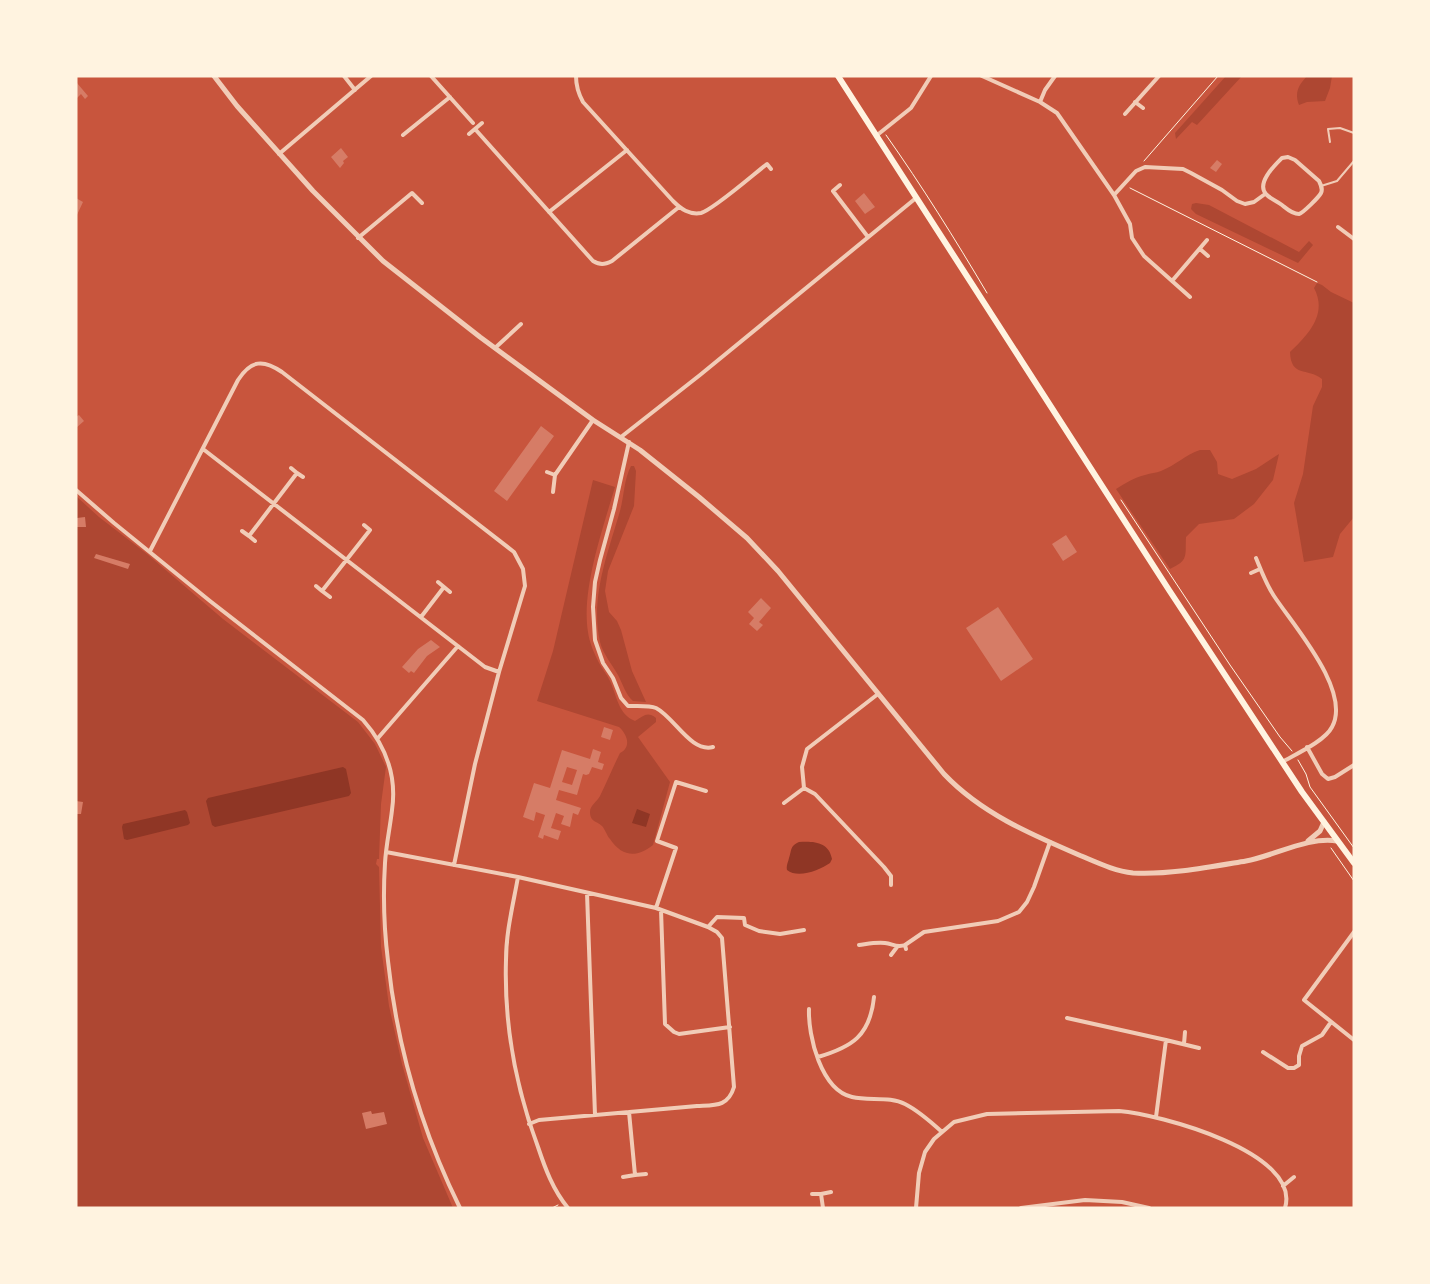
<svg xmlns="http://www.w3.org/2000/svg" width="1430" height="1284" font-family="'Alegreya Sans',sans-serif">
<style>
.green{fill:#ae4732}
.water{fill:#8f3625}
.building{fill:#d67c66;fill-rule:evenodd}
.lines{fill:none;stroke-linecap:round;stroke-linejoin:round}
.path{stroke:#fff3e0;stroke-width:1}
.service{stroke:#f1ccb7;stroke-width:2}
.minor{stroke:#f1ccb7;stroke-width:4}
.tertiary{stroke:#f1ccb7;stroke-width:5}
.trunk{stroke:#fff3e0;stroke-width:6}
</style>
<rect width="100%" height="100%" fill="#c8553d"/>
<!-- green -->
<path class="green" d="M 1226,76 L 1242,76 L 1197,125 L 1192,122 L 1176,139 L 1175,133 Z
M 1307,76 L 1332,76 L 1330,88 L 1325,101 L 1307,102 L 1299,105 C 1294,92 1299,85 1307,76 Z
M 1196,203 L 1209,205 L 1299,252 L 1309,241 L 1313,245 L 1298,263 L 1196,214 L 1191,209 L 1192,204 Z
M 1317,283 L 1322,285 L 1331,292 L 1354,303 L 1354,517 L 1340,534 L 1333,557 L 1304,562 L 1294,503 L 1303,474 L 1313,406 L 1322,387 L 1322,379 C 1307,367 1291,378 1290,352 C 1308,335 1328,314 1314,288 Z
M 1200,450 L 1210,450 L 1217,462 L 1218,474 L 1232,479 L 1256,469 L 1279,454 L 1273,480 L 1254,504 L 1234,519 L 1199,524 L 1186,537 C 1185,556 1189,560 1170,569 L 1116,489 C 1126,483 1135,477 1145,475 C 1151,473 1156,473 1161,471 C 1176,465 1185,455 1200,450 Z
M 631,466 L 634,466 L 636,471 L 634,506 L 608,571 L 605,591 L 609,612 L 617,621 L 621,630 L 632,671 L 646,702 L 633,701 C 625,694 623,684 618,675 C 612,664 603,654 600,642 C 590,597 608,553 620,511 C 624,497 624,479 631,466 Z
M 593,480 L 615,487 C 603,528 581,590 588,632 C 589,641 594,653 598,661 C 601,668 607,674 610,681 C 617,696 618,714 635,721 C 644,716 647,711 656,718 L 656,722 L 638,737 L 670,782 L 653,845 C 637,858 622,857 610,839 C 607,836 605,829 602,826 C 597,821 590,822 590,812 C 590,805 597,802 600,796 C 607,782 613,767 620,753 C 632,747 627,734 619,727 L 537,701 L 553,651 Z
M 76,496 L 99,517 L 147,554 L 223,619 L 358,722 L 375,744 L 386,767 L 381,804 L 379,859 L 377,859 L 376,864 L 379,867 L 381,947 L 389,1006 L 402,1064 L 423,1138 L 453,1208 L 76,1208 Z"/>
<!-- water -->
<path class="water" d="M 343,767 L 346,769 L 351,793 L 349,796 L 215,827 L 212,825 L 206,801 L 208,798 Z
M 637,809 L 650,814 L 646,827 L 632,823 Z
M 185,810 L 187,812 L 190,823 L 188,825 L 127,840 L 124,839 L 122,827 L 123,824 Z
M 799,842 C 814,841 829,842 832,859 L 830,863 C 820,870 798,879 787,870 C 786,865 788,863 789,858 C 792,849 790,846 799,842 Z"/>
<!-- building -->
<path class="building" d="M 77,83 L 88,96 L 85,99 L 81,94 L 76,99 Z
M 341,148 L 348,157 L 343,161 L 344,163 L 340,168 L 331,157 Z
M 1217,160 L 1222,164 L 1216,172 L 1210,168 Z
M 864,193 L 875,207 L 865,214 L 855,201 Z
M 76,198 L 83,202 L 76,217 Z
M 79,415 L 84,421 L 76,428 L 76,417 Z
M 541,426 L 554,436 L 507,501 L 494,491 Z
M 85,517 L 86,527 L 77,527 L 77,518 Z
M 1066,535 L 1077,552 L 1063,561 L 1052,544 Z
M 96,554 L 130,564 L 128,569 L 94,558 Z
M 761,598 L 771,608 L 759,622 L 763,625 L 757,631 L 749,624 L 754,618 L 748,612 Z
M 998,607 L 1033,659 L 1001,681 L 966,628 Z
M 431,640 L 440,647 L 427,656 L 414,673 L 411,671 L 409,673 L 402,667 L 418,649 Z
M 604,727 L 613,730 L 610,740 L 601,737 Z
M 593,749 L 601,752 L 598,762 L 604,764 L 602,770 L 592,767 L 589,774 L 586,775 L 583,774 L 577,795 L 559,790 L 556,800 L 581,808 L 578,815 L 573,813 L 570,827 L 561,824 L 564,816 L 556,813 L 551,828 L 561,831 L 558,840 L 544,835 L 543,839 L 538,837 L 545,815 L 536,812 L 534,821 L 523,817 L 534,783 L 550,788 L 562,750 L 590,759 ZM 567,767 L 577,770 L 572,785 L 562,782 Z
M 76,801 L 83,802 L 81,814 L 76,814 Z
M 371,1111 L 372,1114 L 384,1112 L 387,1124 L 366,1129 L 362,1113 Z"/>
<g class="lines">
<!-- path -->
<path class="path" d="M 886,135 C 922,186 955,239 987,293
M 1144,161 L 1218,76
M 1130,188 L 1317,282
M 1121,500 L 1230,665 L 1280,737 L 1292,751
M 1298,760 L 1306,774 L 1310,787 L 1354,848
M 1331,848 L 1354,881
M 552,1208 L 558,1205
M 993,1208 L 1003,1208"/>
<!-- service -->
<path class="service" d="M 1330,142 L 1328,129 L 1340,128 L 1354,133
M 1321,186 L 1337,181 L 1354,161"/>
<!-- minor -->
<path class="minor" d="M 344,76 L 355,90
M 431,76 L 473,123
M 576,76 C 576,86 578,93 583,102 L 673,201 C 681,209 689,215 701,213 C 713,210 754,174 767,164 L 771,169
M 982,76 L 1040,102 L 1057,113 L 1114,195 L 1130,224 L 1132,238 L 1144,256 L 1190,297
M 1040,102 L 1045,90 L 1055,76
M 1135,102 L 1143,108
M 1125,114 L 1159,76
M 475,129 L 593,261 C 600,265 604,265 612,261 L 679,207
M 469,134 L 482,123
M 403,135 L 450,97
M 876,136 L 911,108 L 931,76
M 279,154 L 371,76
M 1288,157 L 1295,160 L 1319,181 C 1321,185 1323,189 1321,193 C 1319,197 1303,213 1299,214 C 1292,214 1287,209 1282,205 C 1277,201 1269,198 1266,194 C 1256,183 1275,165 1282,158 Z
M 840,185 L 833,191 L 868,237
M 1114,195 L 1136,171 L 1145,167 L 1183,169 L 1191,173 L 1222,190 L 1237,201 L 1245,204 L 1254,202 L 1265,194
M 549,212 L 627,150
M 1338,227 L 1354,239
M 358,238 L 412,193 L 422,203
M 1200,249 L 1208,256
M 1172,281 L 1207,240
M 495,348 L 521,324
M 621,437 L 700,375 L 916,198
M 629,442 L 614,509 L 600,560 L 595,582 L 593,607 L 595,640 L 603,663 L 613,678 L 621,698 L 628,706 C 637,706 649,705 656,708 C 674,717 691,753 713,747
M 203,449 L 485,667 L 499,672
M 547,472 L 555,475
M 297,473 L 303,477
M 76,490 L 114,523 L 210,601 L 363,720 C 385,745 397,776 392,810 C 390,828 386,845 385,863 C 383,895 384,929 388,961 C 397,1046 422,1131 460,1208
M 553,492 L 555,475 L 593,420
M 242,531 L 249,536 L 297,473 L 291,468
M 249,536 L 255,541
M 150,551 L 238,380 C 251,360 263,359 282,372 L 514,552 L 523,569 L 525,586 L 499,672 L 475,764 L 454,865
M 1256,558 C 1261,570 1266,584 1274,596 C 1293,625 1352,691 1332,727 C 1325,741 1296,754 1282,762
M 1251,573 L 1260,569
M 316,586 L 322,591 L 370,530 L 364,525
M 444,587 L 450,592
M 322,591 L 330,597
M 421,617 L 444,587 L 438,582
M 378,738 L 458,646
M 1307,747 L 1322,774 L 1328,779 L 1335,777 L 1354,765
M 804,788 L 815,794 L 884,867 L 891,876 L 891,885
M 784,803 L 804,788 L 802,767 L 807,749 L 878,694
M 386,852 L 518,877 L 656,908 L 708,927 L 717,932 L 722,938 L 734,1087 C 728,1107 715,1105 697,1106 L 539,1120 L 529,1124
M 518,877 C 513,905 506,932 506,960 C 504,1023 516,1088 538,1147 C 545,1168 553,1190 568,1208
M 587,893 L 595,1115
M 656,908 L 676,848 L 657,841 L 676,782 L 706,791
M 661,910 L 665,1024 L 674,1032 L 679,1034 L 730,1027
M 708,927 L 717,917 L 744,918 L 745,925 L 759,931 L 780,934 L 804,930
M 1354,932 L 1304,1000 L 1354,1040
M 859,945 C 867,944 876,942 885,943 C 893,944 897,948 905,945
M 906,949 L 905,945 L 924,932 L 998,921 L 1019,912 L 1027,902 L 1034,887 L 1050,842
M 891,955 L 897,947
M 809,1009 C 808,1036 821,1090 852,1097 C 869,1101 890,1096 905,1104 C 919,1111 931,1122 942,1132
M 1067,1018 L 1166,1040 L 1156,1117
M 1166,1040 L 1199,1048
M 1184,1044 L 1185,1032
M 1263,1052 L 1288,1068 L 1294,1068 L 1299,1065 L 1299,1056 L 1302,1046 L 1322,1035 L 1331,1022
M 818,1057 C 852,1047 870,1036 874,997
M 635,1175 L 646,1174
M 623,1177 L 635,1175 L 629,1112
M 1283,1186 L 1294,1177
M 812,1194 L 821,1194 L 823,1208
M 821,1194 L 831,1192
M 916,1208 L 919,1173 L 925,1152 L 934,1139 L 954,1122 L 987,1114 L 1119,1111 C 1158,1114 1302,1152 1285,1208
M 1021,1208 L 1085,1200 L 1122,1202 L 1149,1208"/>
<!-- tertiary -->
<path class="tertiary" d="M 214,76 L 237,106 L 313,191 L 383,261 L 480,337 L 593,420 L 640,450 L 699,497 L 747,538 L 778,571 L 944,774 C 981,813 1030,834 1079,855 C 1096,862 1114,871 1133,873 C 1169,875 1210,867 1246,861 C 1274,856 1309,836 1337,841
M 1308,841 L 1320,831 L 1324,822"/>
<!-- trunk -->
<path class="trunk" d="M 838,76 L 1169,590 L 1302,792 L 1354,863"/>
</g>
<!-- border -->
<rect width="1430" height="1284" fill="none" stroke="#fff3e0" stroke-width="155"/>
</svg>
